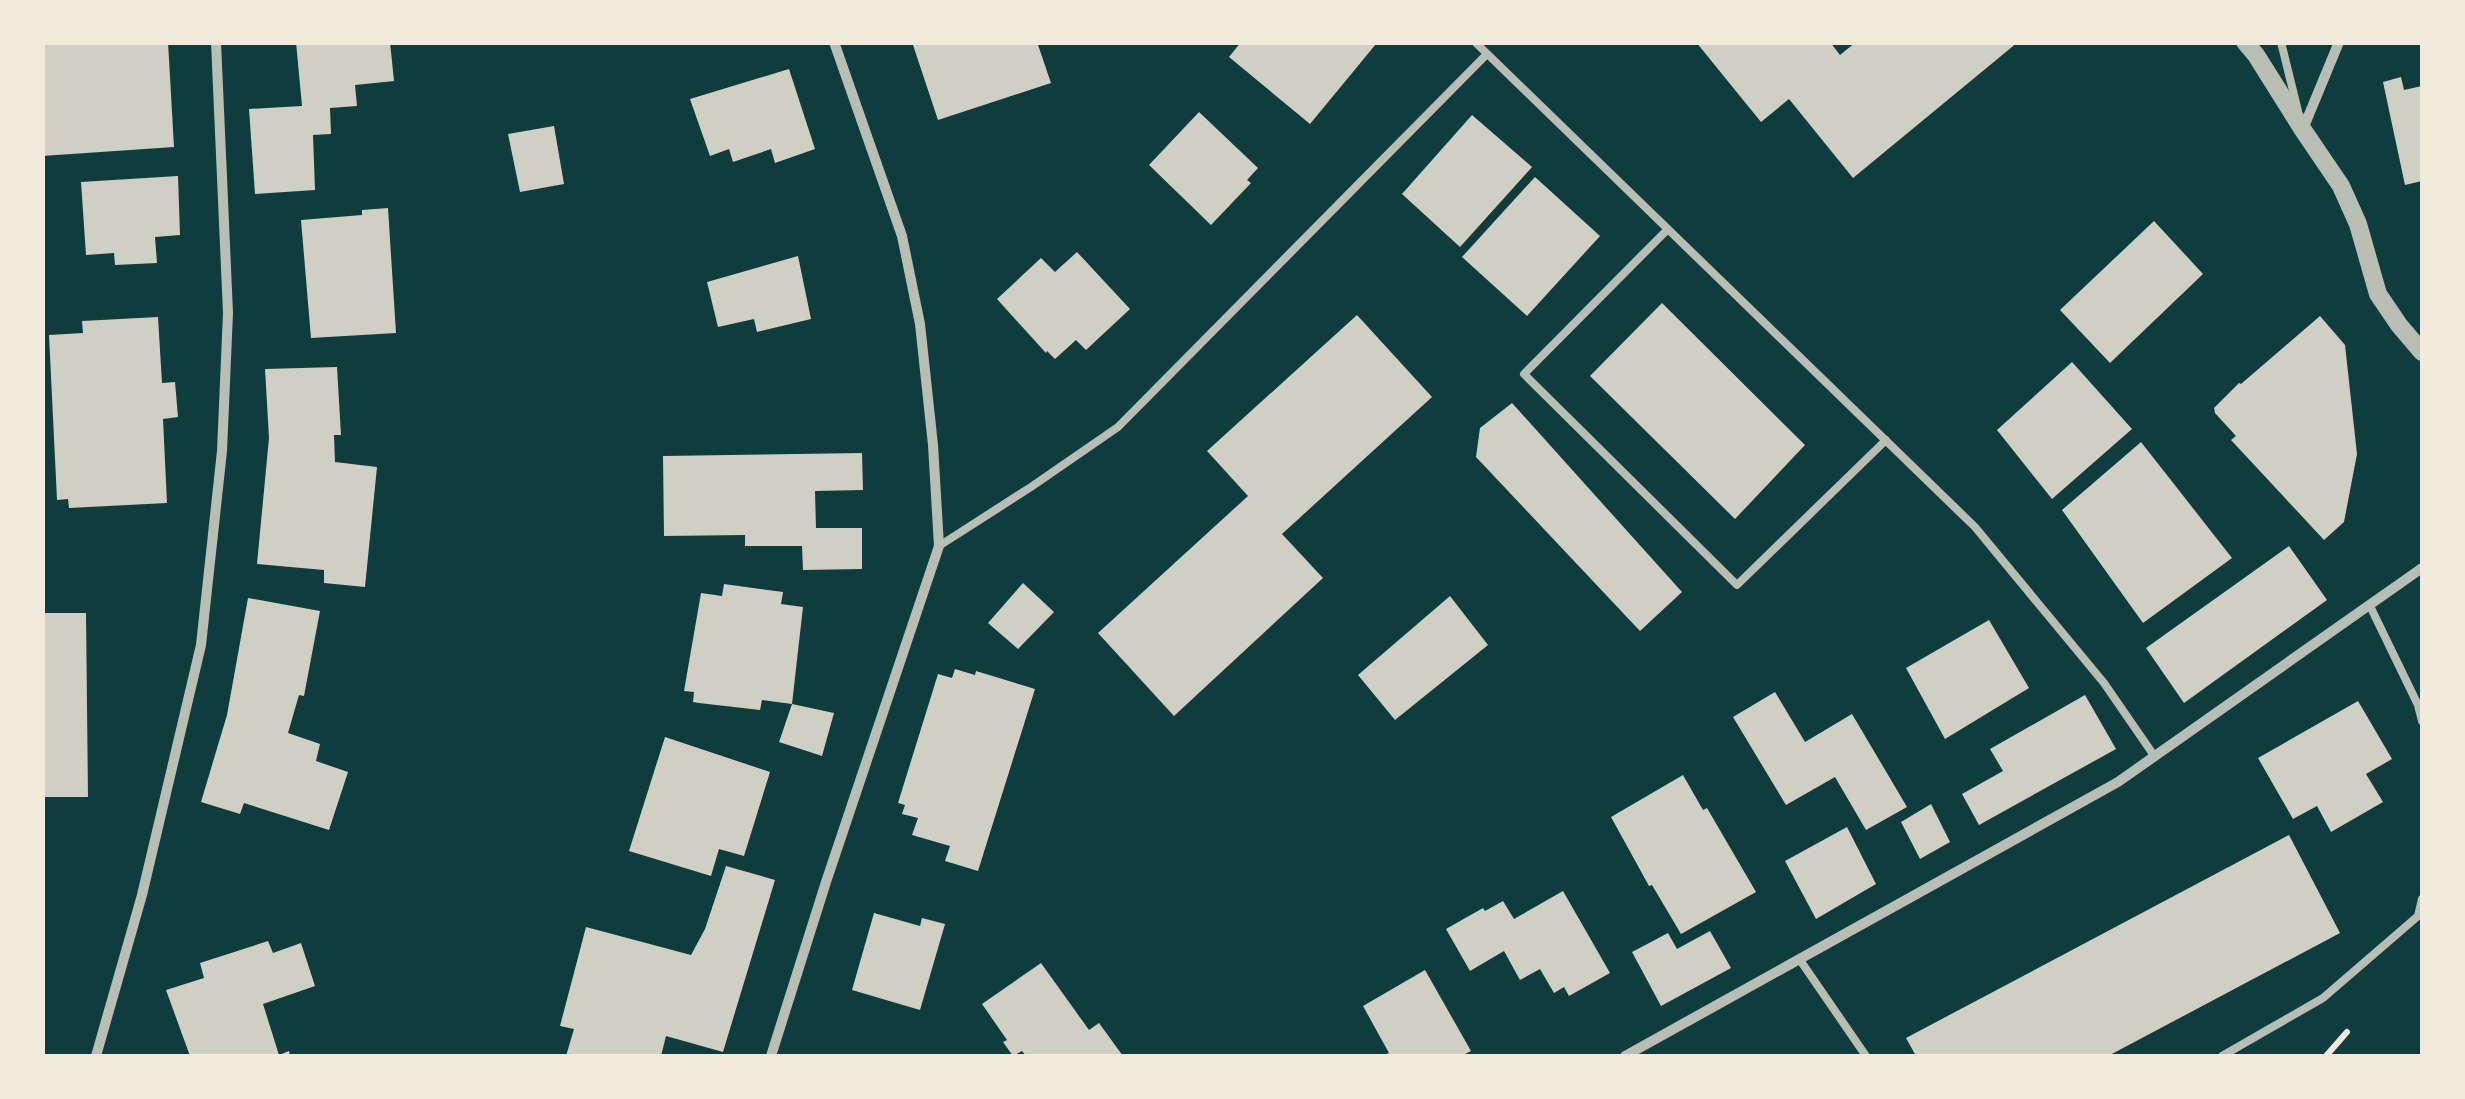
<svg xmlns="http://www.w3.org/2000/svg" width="2465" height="1099" font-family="Arial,sans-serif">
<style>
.building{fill:#cfcfc3}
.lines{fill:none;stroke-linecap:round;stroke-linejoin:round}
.path{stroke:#f1e9da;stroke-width:6}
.service{stroke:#b8beb3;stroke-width:8}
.minor{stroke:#b8beb3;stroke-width:10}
.tertiary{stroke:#b8beb3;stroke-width:18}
</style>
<rect width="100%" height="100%" fill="#0f3d3e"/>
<!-- building -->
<path class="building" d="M 42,42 L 168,42 L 174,147 L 42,156 Z
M 296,42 L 390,42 L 394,81 L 355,85 L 357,106 L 330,108 L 331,134 L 313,135 L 315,190 L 255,194 L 249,109 L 302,106 Z
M 912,42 L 1037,42 L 1051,83 L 938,120 Z
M 1241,42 L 1374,42 L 1376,44 L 1310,124 L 1229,57 Z
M 1696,42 L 1830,42 L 1840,55 L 1856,42 L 2018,42 L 1853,178 L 1789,99 L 1761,122 Z
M 789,69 L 815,149 L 775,163 L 771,149 L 733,162 L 729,149 L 710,156 L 690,99 Z
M 2401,77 L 2404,90 L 2422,86 L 2422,181 L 2405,185 L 2383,82 Z
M 1199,112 L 1258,168 L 1247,180 L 1251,183 L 1211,225 L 1149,165 Z
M 1472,115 L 1532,167 L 1460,247 L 1402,194 Z
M 554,126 L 564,184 L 520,192 L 508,134 Z
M 178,176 L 180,235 L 155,237 L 157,263 L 115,265 L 114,253 L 86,255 L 81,182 Z
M 1535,177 L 1600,236 L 1527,316 L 1462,257 Z
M 388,208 L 396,333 L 311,338 L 301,220 L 362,215 L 362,210 Z
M 2154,221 L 2203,274 L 2110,363 L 2060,310 Z
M 1077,252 L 1130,309 L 1086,350 L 1076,340 L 1055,359 L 1047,351 L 1046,353 L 997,299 L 1041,258 L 1055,272 Z
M 798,256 L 811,319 L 757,332 L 754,319 L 718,327 L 707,282 Z
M 1662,303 L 1805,445 L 1735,519 L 1590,376 Z
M 1357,315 L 1432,397 L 1282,534 L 1323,578 L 1174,716 L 1098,633 L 1248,496 L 1207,451 Z
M 2320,316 L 2345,345 L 2357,454 L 2344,522 L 2324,540 L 2231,440 L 2236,436 L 2215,413 L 2214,408 L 2239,383 L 2241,384 Z
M 158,317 L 162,383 L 175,382 L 178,417 L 163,419 L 167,503 L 69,508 L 68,499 L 57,500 L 49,335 L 83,333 L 82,321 Z
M 2072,362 L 2132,429 L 2052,499 L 1997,430 Z
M 337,367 L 341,435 L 334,435 L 335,462 L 377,467 L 365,587 L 324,583 L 324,570 L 257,564 L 269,438 L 265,369 Z
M 1512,403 L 1682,592 L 1640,631 L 1476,457 L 1480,428 Z
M 2141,442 L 2232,558 L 2143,623 L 2062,510 Z
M 862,453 L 863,490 L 815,491 L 816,528 L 862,528 L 862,569 L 803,570 L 802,546 L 745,546 L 745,535 L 664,536 L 663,456 Z
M 2289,546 L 2327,600 L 2184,703 L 2146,648 Z
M 1023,583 L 1054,612 L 1018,649 L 988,623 Z
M 724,584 L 783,592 L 781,604 L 803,607 L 792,704 L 762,700 L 760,710 L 699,703 L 693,702 L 694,692 L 684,691 L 701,593 L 722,596 Z
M 1450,596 L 1488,645 L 1395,720 L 1358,675 Z
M 248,598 L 320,611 L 304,696 L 299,695 L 288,733 L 320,744 L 316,761 L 348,772 L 329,830 L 244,803 L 240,814 L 201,802 L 227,715 Z
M 42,613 L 86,613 L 88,797 L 42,797 Z
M 1989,620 L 2029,688 L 1945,739 L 1906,668 Z
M 955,669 L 975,675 L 976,671 L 1035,689 L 978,871 L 945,861 L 950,846 L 912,835 L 918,818 L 902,814 L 905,805 L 898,803 L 938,674 L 952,678 Z
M 1775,692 L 1805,742 L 1852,714 L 1907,807 L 1866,830 L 1835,777 L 1786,805 L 1733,717 Z
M 2085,695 L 2116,749 L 1979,825 L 1962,794 L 2003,771 L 1990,749 Z
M 2358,701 L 2392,759 L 2366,774 L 2383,802 L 2331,832 L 2317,806 L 2293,819 L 2258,758 Z
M 792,704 L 834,713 L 822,756 L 779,742 Z
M 665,737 L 770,772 L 744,856 L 719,849 L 711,876 L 629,851 Z
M 1683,775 L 1703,810 L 1707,808 L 1756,892 L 1681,934 L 1652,885 L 1649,886 L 1611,817 Z
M 1931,804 L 1950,842 L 1920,859 L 1901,822 Z
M 1847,827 L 1876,884 L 1816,919 L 1785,861 Z
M 2289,835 L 2340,933 L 2108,1056 L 1916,1056 L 1906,1038 Z
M 726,866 L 775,880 L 723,1052 L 666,1036 L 661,1056 L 566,1056 L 574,1029 L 560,1026 L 586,927 L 691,955 L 705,929 Z
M 1563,891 L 1610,973 L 1569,996 L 1564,987 L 1554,993 L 1540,969 L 1520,980 L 1504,951 L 1470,971 L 1446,929 L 1483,908 L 1485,911 L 1503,901 L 1514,919 Z
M 874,913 L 920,926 L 922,918 L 945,924 L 920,1010 L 852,990 Z
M 1710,931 L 1731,968 L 1661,1006 L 1632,952 L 1668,933 L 1677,949 Z
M 268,941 L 273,953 L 301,943 L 315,986 L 263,1004 L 279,1055 L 289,1051 L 290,1056 L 190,1056 L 166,990 L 204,978 L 200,963 Z
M 1041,963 L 1089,1030 L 1099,1023 L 1123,1056 L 1026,1056 L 1022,1051 L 1013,1056 L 1003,1042 L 1007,1040 L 982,1004 Z
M 1425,970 L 1471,1051 L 1461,1056 L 1382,1056 L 1389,1053 L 1363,1006 Z"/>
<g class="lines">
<!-- path -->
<path class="path" d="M 2326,1056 L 2347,1032"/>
<!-- service -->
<path class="service" d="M 1475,42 L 1975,527 L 2104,683 L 2155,757
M 2281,42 L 2298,111
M 1668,229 L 1524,374 L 1737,585 L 1886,440
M 939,546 L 1031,487 L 1118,427 L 1487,54
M 2370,606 L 2418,705 L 2422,721
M 1800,960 L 1866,1056
M 2222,1056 L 2323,998 L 2418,916 L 2422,899"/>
<!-- minor -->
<path class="minor" d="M 2303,129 L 2339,42
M 96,1056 L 142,895 L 201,645 L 222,451 L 228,313 L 216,42
M 771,1056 L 826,882 L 939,546 L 933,445 L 920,324 L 902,236 L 834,42
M 1625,1056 L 2118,782 L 2422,568"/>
<!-- tertiary -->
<path class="tertiary" d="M 2245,42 L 2256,55 L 2303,130 L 2341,186 L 2358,224 L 2378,294 L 2399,325 L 2422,352"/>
</g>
<!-- border -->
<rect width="2465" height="1099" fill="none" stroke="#f1e9da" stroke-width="90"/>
</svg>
